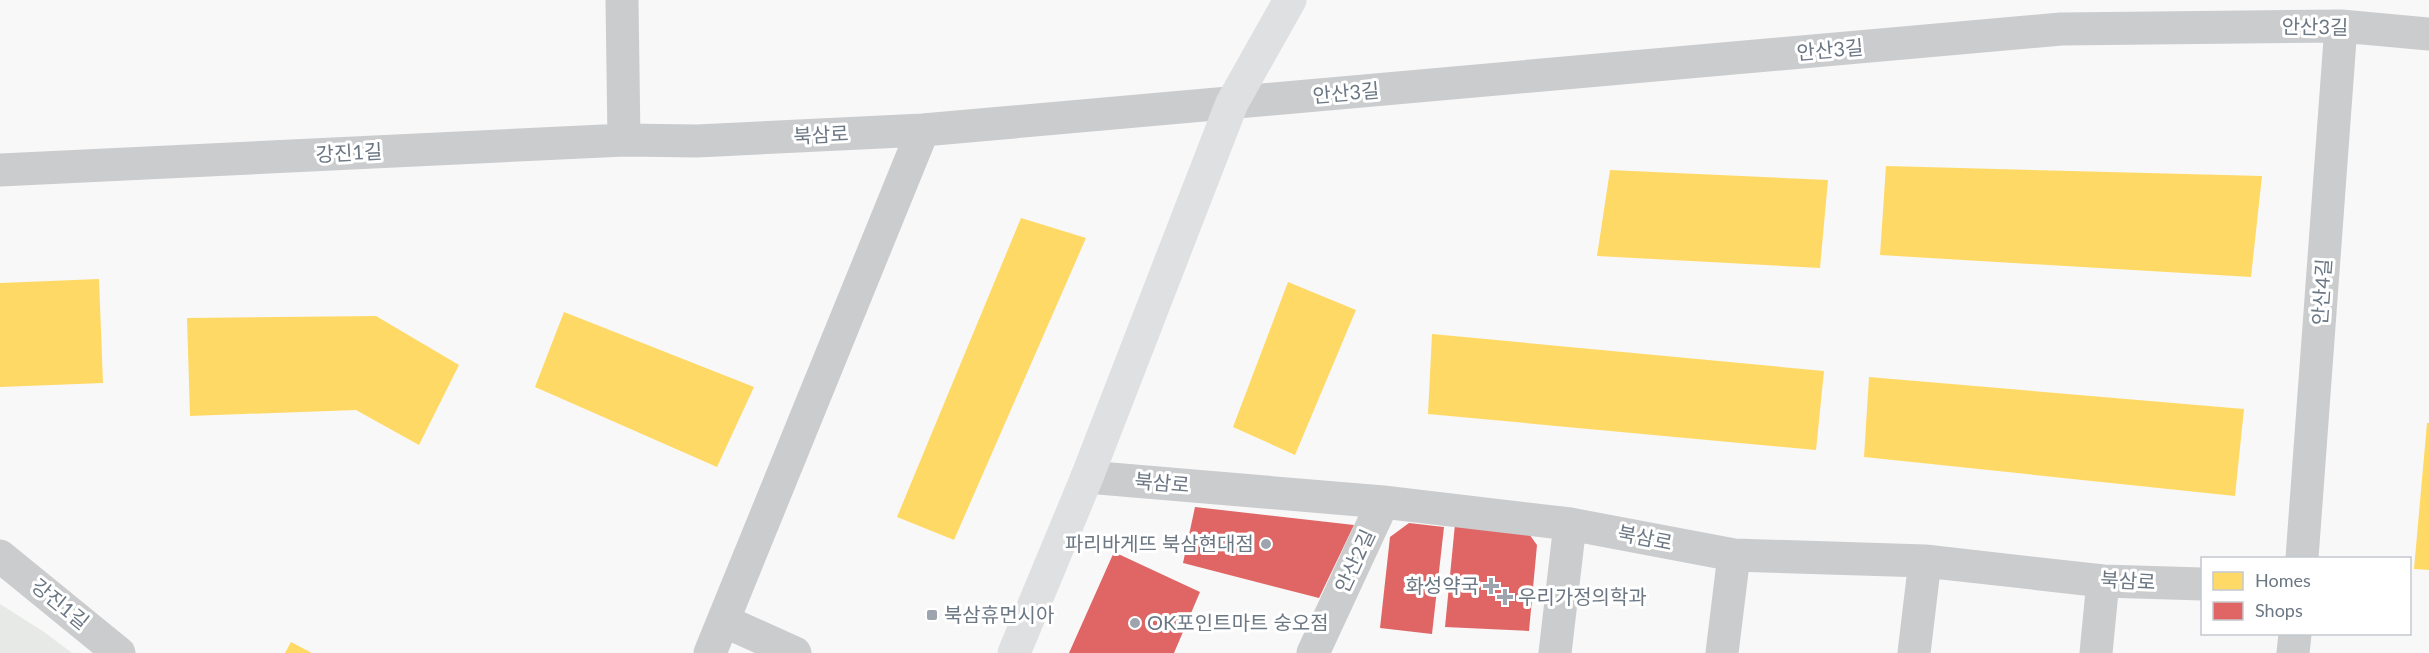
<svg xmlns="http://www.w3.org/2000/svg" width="2429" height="653" font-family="Lato,'Noto Sans KR',sans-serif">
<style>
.green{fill:#e7e9e6}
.homes{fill:#ffd966}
.shops{fill:#e06666}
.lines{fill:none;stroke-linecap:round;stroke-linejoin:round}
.street{stroke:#cbccce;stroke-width:33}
.secondary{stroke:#dfe0e1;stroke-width:33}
.poi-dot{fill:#9da4ad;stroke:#fff;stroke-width:2}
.labels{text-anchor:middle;stroke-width:6;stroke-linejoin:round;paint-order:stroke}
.street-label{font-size:20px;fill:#6c7784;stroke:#fff}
.poi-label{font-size:20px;fill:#6c7784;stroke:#fff;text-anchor:start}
</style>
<rect width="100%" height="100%" fill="#f8f8f8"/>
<!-- green -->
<path class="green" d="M 0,604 L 44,632 L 72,653 L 0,653 Z"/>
<!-- homes -->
<path class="homes" d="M 1886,166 L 2262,176 L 2251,277 L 1880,255 Z
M 1610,170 L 1828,180 L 1820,268 L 1597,256 Z
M 1021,218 L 1086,238 L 954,540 L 897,517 Z
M 99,279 L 103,383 L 0,387 L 0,283 Z
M 1288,282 L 1356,310 L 1295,455 L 1233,427 Z
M 564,312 L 754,387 L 717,467 L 535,387 Z
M 376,316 L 459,365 L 419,445 L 356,410 L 190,416 L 187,318 Z
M 1432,334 L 1824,371 L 1816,450 L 1428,414 Z
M 1869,377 L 2244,409 L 2235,496 L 1864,457 Z
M 2427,423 L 2429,423 L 2429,570 L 2414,569 Z
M 291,642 L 312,653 L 285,653 Z"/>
<!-- shops -->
<path class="shops" d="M 1195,507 L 1354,525 L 1319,598 L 1183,563 Z
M 1409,523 L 1444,527 L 1432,634 L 1380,628 L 1390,537 Z
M 1455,524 L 1524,527 L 1537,545 L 1529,631 L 1445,627 Z
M 1114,552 L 1200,592 L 1174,653 L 1069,653 Z"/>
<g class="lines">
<!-- street -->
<path class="street" d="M 622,0 L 624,140
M 0,170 L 624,140 L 697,141 L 923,130 L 2061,29 L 2341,26 L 2429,34
M 1087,477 L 1383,502 L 1570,524 L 1734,555 L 1925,561 L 2103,581 L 2202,584
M 0,556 L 119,653
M 2302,558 L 2341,26
M 724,621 L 795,653
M 710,653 L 923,130
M 1313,653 L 1383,502
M 1555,653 L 1570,524
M 1722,653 L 1734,555
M 1914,653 L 1925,561
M 2096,653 L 2103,581
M 2293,653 L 2295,634"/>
<!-- secondary -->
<path class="secondary" d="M 1014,653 L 1087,477 L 1232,103 L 1290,0"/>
</g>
<!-- markers -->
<g class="poi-dot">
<circle cx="1266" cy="544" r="6"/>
<path d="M1488 577h6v6h6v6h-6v6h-6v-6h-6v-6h6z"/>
<path d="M1502 588h6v6h6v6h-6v6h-6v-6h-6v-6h6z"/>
<rect x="926" y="609" width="12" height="12" rx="3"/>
<circle cx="1135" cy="623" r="6"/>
</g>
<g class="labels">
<!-- street labels -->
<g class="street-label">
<text transform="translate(2315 27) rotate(1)" y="7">안산3길</text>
<text transform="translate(1830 50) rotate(-5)" y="7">안산3길</text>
<text transform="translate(1346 93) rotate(-5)" y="7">안산3길</text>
<text transform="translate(821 135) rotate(-3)" y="7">북삼로</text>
<text transform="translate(349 153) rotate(-3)" y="7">강진1길</text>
<text transform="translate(2322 292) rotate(-86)" y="7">안산4길</text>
<text transform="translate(1162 483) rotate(5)" y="7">북삼로</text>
<text transform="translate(1645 538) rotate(11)" y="7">북삼로</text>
<text transform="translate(1355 561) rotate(-65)" y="7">안산2길</text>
<text transform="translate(2128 581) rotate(3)" y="7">북삼로</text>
<text transform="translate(60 604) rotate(39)" y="7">강진1길</text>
</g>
<!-- poi labels -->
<g class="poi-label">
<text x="1254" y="551" text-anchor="end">파리바게뜨 북삼현대점</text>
<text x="1479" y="593" text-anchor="end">화성약국</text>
<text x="1518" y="604">우리가정의학과</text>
<text x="944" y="622">북삼휴먼시아</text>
<text x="1147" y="630">OK포인트마트 숭오점</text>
</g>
</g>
<!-- legend -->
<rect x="2201" y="557" width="210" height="78" fill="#ffffff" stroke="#c4c9ce" stroke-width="1.5"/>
<rect x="2213" y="572" width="30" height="18" fill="#ffd966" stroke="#c4c9ce" stroke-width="1.5"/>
<text x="2255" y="587" font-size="18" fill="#6c7784">Homes</text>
<rect x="2213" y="602" width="30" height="18" fill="#e06666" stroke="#c4c9ce" stroke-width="1.5"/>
<text x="2255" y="617" font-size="18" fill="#6c7784">Shops</text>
</svg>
